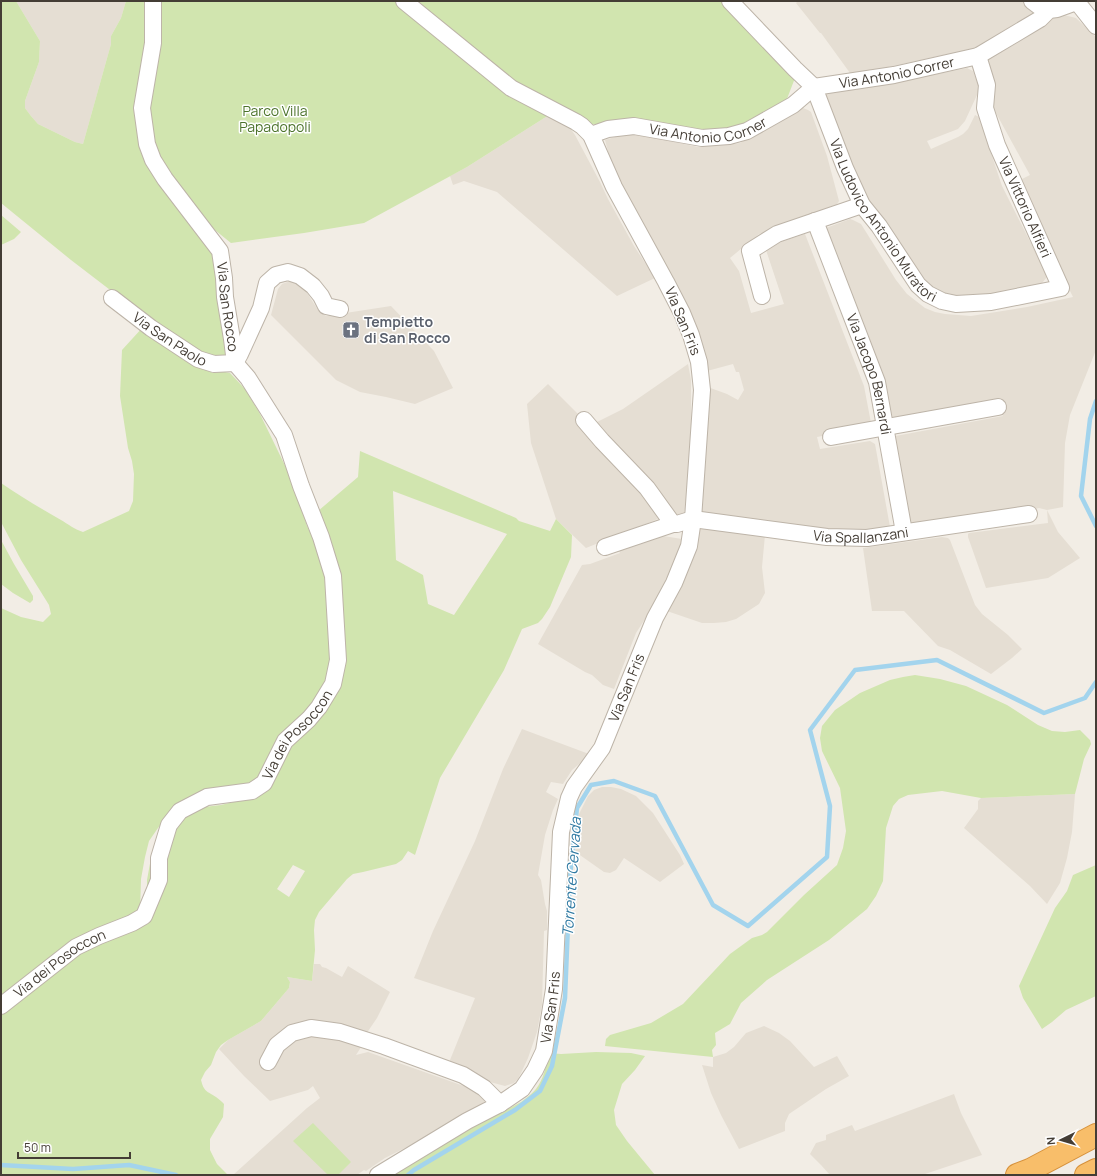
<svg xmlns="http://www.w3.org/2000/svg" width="1097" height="1176" font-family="Manrope,sans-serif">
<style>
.residential{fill:#e5ded3}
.green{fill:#d1e5af;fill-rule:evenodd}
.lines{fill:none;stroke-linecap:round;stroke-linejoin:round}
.stream{stroke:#a3d4ed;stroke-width:4.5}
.street-casing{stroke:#bdb4a8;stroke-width:18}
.highway-casing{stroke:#d6913b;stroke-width:24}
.street{stroke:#fff;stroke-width:16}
.highway{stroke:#f8be6a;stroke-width:22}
.labels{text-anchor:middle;stroke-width:3;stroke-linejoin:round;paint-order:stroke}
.street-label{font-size:14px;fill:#443d35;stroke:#fff}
.park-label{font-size:14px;fill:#4c732b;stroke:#fff}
.worship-label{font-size:14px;font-weight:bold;fill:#5b616d;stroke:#fff;text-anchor:start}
.water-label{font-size:15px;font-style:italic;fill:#317ba3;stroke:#fff}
</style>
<rect width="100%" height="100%" fill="#f2ede5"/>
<!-- residential -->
<path class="residential" d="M 16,1 L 126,1 L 121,18 L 111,36 L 111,44 L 83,144 L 75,142 L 38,124 L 31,116 L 25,108 L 25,101 L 39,62 L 40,41 Z
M 798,1 L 1023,1 L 1036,14 L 985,46 L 870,71 L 850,73 L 821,33 L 820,33 L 796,3 Z
M 1064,15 L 1076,18 L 1096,37 L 1096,350 L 1070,415 L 1065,443 L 1063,507 L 1047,510 L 1058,532 L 1080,558 L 1048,578 L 986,588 L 968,537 L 968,534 L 969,533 L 1048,523 L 1047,510 L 1039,508 L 1027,511 L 908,528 L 890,437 L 1003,416 L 999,401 L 885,424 L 826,228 L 850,219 L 853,220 L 861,224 L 896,280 L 907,294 L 925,308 L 935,312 L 945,314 L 971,316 L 1027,307 L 1073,297 L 1016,182 L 1030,175 L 991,104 L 993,92 L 995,87 L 989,74 L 986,58 L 1043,23 L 1054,17 Z
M 967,68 L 973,71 L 979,88 L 977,95 L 965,121 L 958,129 L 927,141 L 931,149 L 958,137 L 963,134 L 968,129 L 975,115 L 979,117 L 1002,186 L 1045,271 L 1047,277 L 1042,283 L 1036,286 L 956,300 L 929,290 L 854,180 L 819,97 L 830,93 L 922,77 Z
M 803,108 L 808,110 L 811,112 L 827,156 L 839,201 L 834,209 L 832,211 L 759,234 L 730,258 L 739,271 L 751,313 L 784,304 L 765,247 L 805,234 L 864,386 L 871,423 L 868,427 L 817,437 L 820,449 L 870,441 L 875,444 L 890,527 L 850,537 L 697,514 L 705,386 L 727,394 L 738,400 L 744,390 L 739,372 L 736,372 L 733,364 L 707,371 L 612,166 L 605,140 L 615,137 L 615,133 L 640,134 L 641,135 L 698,147 L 726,145 L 740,143 L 789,114 Z
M 549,115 L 570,128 L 575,135 L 600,182 L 608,199 L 634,246 L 655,278 L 617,296 L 497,192 L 464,181 L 453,185 L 450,176 L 467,167 Z
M 290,281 L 299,284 L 304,288 L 318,310 L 326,316 L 391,306 L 434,351 L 453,388 L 415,404 L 386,397 L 360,392 L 336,380 L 271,315 L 278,289 L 282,284 Z
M 688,364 L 691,380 L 691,425 L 686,505 L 684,513 L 675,522 L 604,434 L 606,432 L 597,422 L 623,409 Z
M 548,384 L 584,420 L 647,488 L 658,519 L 586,548 L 556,519 L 531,443 L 527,404 Z
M 697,524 L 765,535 L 762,567 L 765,593 L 759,604 L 736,619 L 726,622 L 714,623 L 702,623 L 664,610 Z
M 657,535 L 682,539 L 677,563 L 663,591 L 636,633 L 614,689 L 603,685 L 592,675 L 585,672 L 538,644 L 582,565 L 590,564 L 620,553 L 618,549 Z
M 942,537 L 948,538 L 950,540 L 975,605 L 982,614 L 1008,635 L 1022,649 L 1012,658 L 991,674 L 950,650 L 938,646 L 904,611 L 872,611 L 863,548 Z
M 522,729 L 589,754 L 585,759 L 572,770 L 563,784 L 551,782 L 546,792 L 558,799 L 553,810 L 545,835 L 538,875 L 541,880 L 545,904 L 547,911 L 547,930 L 544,931 L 542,1005 L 537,1032 L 528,1058 L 522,1071 L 518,1079 L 514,1083 L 505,1086 L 490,1082 L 478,1082 L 446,1070 L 475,998 L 414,978 L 433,931 L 475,841 L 503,769 Z
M 602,787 L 611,787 L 621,789 L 636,796 L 653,813 L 680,855 L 684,864 L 660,882 L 624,858 L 616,870 L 610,873 L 604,872 L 577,853 L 575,850 L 578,816 L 588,796 L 594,790 Z
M 1075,794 L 1072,832 L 1067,858 L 1060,883 L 1047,904 L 1030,886 L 964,828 L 978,809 L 978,801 L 981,798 Z
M 314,964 L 320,964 L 322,967 L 326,968 L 342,977 L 348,966 L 390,992 L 377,1018 L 362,1040 L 365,1041 L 356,1055 L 368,1052 L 492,1096 L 469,1113 L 427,1137 L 385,1158 L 366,1171 L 364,1170 L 357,1175 L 233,1175 L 307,1108 L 320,1098 L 313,1086 L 308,1090 L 270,1101 L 244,1076 L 219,1049 L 228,1040 L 261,1021 L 289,988 L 290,982 L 287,977 L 312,981 Z
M 764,1026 L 779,1033 L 790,1041 L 814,1067 L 837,1056 L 849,1076 L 826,1089 L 789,1114 L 785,1123 L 785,1131 L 739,1149 L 721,1115 L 711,1093 L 702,1065 L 713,1067 L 713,1057 L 726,1053 L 734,1047 L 746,1033 Z
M 954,1094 L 961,1113 L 982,1155 L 922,1175 L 830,1175 L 821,1165 L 810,1154 L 816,1143 L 826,1140 L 826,1135 L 852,1125 L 855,1131 Z"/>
<!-- green -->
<path class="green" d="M 1,1 L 16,1 L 40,41 L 39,62 L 25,101 L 25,108 L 31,116 L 38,124 L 75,142 L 83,144 L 111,44 L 111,36 L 121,18 L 126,1 L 150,1 L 141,129 L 220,255 L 230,353 L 218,362 L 148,319 L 71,260 L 1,203 Z
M 158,1 L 396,1 L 411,16 L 549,115 L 467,167 L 364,223 L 304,233 L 231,243 L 200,218 L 160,164 L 147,122 Z
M 413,1 L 722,1 L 795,78 L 785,104 L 727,132 L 591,124 L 515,85 Z
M 1,215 L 21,232 L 14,239 L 1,245 Z
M 143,327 L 202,368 L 213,373 L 220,372 L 220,371 L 230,373 L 245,389 L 259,412 L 294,484 L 307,526 L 313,538 L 328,581 L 332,678 L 261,780 L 168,815 L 158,828 L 149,841 L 145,857 L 141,879 L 140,912 L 147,912 L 147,880 L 151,858 L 155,844 L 172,820 L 204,807 L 221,805 L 249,798 L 334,688 L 335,576 L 311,517 L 358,477 L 360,451 L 516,518 L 519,521 L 550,531 L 556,519 L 572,535 L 571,557 L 550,607 L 542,619 L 538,623 L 522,629 L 504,670 L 440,778 L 415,855 L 408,851 L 402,860 L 396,864 L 363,872 L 353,874 L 347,879 L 319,912 L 315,920 L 314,930 L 315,950 L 312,981 L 287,977 L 290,982 L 289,988 L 261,1021 L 228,1040 L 221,1045 L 216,1052 L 211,1065 L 205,1072 L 201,1080 C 204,1092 207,1091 216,1097 C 219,1099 222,1102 224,1104 L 223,1117 L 210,1139 L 210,1150 L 217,1164 L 228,1175 L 1,1175 L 1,608 L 21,617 L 43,622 L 51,614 L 49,605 L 21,560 L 1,522 L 1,483 C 20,496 40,508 61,520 C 68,524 74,529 83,532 L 129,511 L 133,501 L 134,474 L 132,461 L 128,448 L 120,396 L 122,350 ZM 393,491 L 507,534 L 454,615 L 428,604 L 423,575 L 396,560 ZM 293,865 L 305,871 L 289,897 L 277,889 Z
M 1,540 L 14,564 L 33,596 L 33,600 L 30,603 L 13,593 L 1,584 Z
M 915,675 L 940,679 L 966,686 L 1007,705 L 1038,725 L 1052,731 L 1065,732 L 1080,730 L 1090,740 L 1091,744 L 1084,759 L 1075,794 L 981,798 L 942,791 L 908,795 L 899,799 L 893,806 L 886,828 L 883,881 L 876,896 L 867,909 L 829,940 L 767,980 L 741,1003 L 730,1024 L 715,1033 L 716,1045 L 712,1050 L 713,1057 L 605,1046 L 606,1039 L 610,1035 L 651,1023 L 683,1004 L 730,954 L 752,938 L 762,935 L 767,932 L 804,895 L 837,865 L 843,848 L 846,831 L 840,788 L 822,751 L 820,738 L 822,726 L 835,710 L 860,693 L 890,680 L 903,677 Z
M 1096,865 L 1096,996 L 1066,1010 L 1052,1022 L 1042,1029 L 1023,998 L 1019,986 L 1055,908 L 1067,891 L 1073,875 Z
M 596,1052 L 631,1053 L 645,1056 L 635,1070 L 622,1084 L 614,1110 L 616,1125 L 627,1141 L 655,1175 L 385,1175 L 406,1163 L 521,1102 C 526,1098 532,1094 536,1089 C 544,1079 546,1065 549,1053 L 561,1054 Z
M 313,1123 L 351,1162 L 338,1175 L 328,1175 L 293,1141 Z"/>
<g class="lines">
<!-- stream -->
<path class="stream" d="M 1096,401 L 1090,419 L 1081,496 L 1096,526
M 1,1165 L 73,1169 L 129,1165 L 176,1175
M 408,1175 L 414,1170 L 515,1110 L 540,1091 L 552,1066 L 565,998 L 570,876 L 577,808 L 591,785 L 614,781 L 655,796 L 713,905 L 748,926 L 827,857 L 830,806 L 810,730 L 855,670 L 937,660 L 1044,713 L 1085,698 L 1096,682"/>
<defs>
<g id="street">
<path id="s1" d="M 153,1 L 153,43 L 142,108 L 147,144 L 153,160 L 165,179 L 220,251 L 224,278 L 225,297 L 232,339 L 235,363"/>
<path id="s2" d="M 730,1 L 795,69 L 814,87 L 845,168 L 862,205 L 879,226 L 918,285 L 928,294 L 942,301 L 956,304 L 991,302 L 1061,288 L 997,145 L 985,108 L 987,85 L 978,56"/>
<path d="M 1032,1 L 1040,7 L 1049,10"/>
<path d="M 1077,2 L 1096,26"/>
<path id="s3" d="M 814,87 L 894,75 L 978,56 L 1040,19 L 1049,10 L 1057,9 L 1079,1"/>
<path id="s4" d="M 591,135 L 608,129 L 634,126 L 702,138 L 729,136 L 747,131 L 793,105 L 814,87"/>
<path id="s5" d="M 815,221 L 877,382 L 904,532"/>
<path d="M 762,296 L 750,251 L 777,234 L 862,205"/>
<path id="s6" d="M 112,298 L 151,328 L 198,359 L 214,364 L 235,363"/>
<path d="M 235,363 L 240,354 L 261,308 L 267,283 L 276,275 L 288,272 L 300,276 L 313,286 L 321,296 L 326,306 L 340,309"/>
<path id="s7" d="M 584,420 L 602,441 L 647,488 L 673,524 L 677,524 L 693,519 L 827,537 L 867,538 L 1029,514"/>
<path d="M 831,437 L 998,407"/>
<path d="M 605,547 L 673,524"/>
<path id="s8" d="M 1,1006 L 76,947 L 99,936 L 132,923 L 144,916 L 159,880 L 159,858 L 169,825 L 180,811 L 207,797 L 252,791 L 264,783 L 285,741 L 309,719 L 319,707 L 333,684 L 338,660 L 333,576 L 321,537 L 301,486 L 284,435 L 248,378 L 235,363"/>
<path d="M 268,1062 L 277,1045 L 292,1033 L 311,1028 L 340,1032 L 384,1046 L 463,1075 L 484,1088 L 500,1104"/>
<path id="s9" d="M 378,1175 L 467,1121 L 500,1104 L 522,1089 L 535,1070 L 544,1051 L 554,989 L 561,832 L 569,798 L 574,787 L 602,748 L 655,618 L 674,583 L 689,546 L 693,519 L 702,390 L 699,362 L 691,335 L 682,313 L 666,282 L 614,187 L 591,135 L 582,126 L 576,122 L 511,88 L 404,1"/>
</g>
<path id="highway" d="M 1017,1175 L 1030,1170 L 1096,1135
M 1086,1175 L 1096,1170"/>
</defs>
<!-- street casing -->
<use href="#street" class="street-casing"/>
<!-- highway casing -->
<use href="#highway" class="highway-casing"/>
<!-- street -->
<use href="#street" class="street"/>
<!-- highway -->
<use href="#highway" class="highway"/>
</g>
<!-- icons -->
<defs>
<symbol id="church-square" viewBox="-11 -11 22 22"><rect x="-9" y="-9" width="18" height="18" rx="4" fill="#6b7280" stroke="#fff"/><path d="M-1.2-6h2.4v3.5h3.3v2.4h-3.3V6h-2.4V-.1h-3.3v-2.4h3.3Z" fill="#fff"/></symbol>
</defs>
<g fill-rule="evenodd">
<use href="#church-square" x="341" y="320" width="20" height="20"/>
</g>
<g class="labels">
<!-- street labels -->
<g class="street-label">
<text dy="5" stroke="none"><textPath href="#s3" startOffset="84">Via Antonio Correr</textPath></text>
<text dy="5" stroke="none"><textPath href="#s4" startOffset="120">Via Antonio Corner</textPath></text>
<text transform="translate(1025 207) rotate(66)" y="5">Via Vittorio Alfieri</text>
<text dy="5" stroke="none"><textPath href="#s2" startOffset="272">Via Ludovico Antonio Muratori</textPath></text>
<text dy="5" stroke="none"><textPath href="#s1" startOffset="331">Via San Rocco</textPath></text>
<text transform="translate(683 321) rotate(68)" y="5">Via San Fris</text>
<text dy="5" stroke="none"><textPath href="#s6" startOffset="71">Via San Paolo</textPath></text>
<text dy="5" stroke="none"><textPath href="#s5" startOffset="163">Via Jacopo Bernardi</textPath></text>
<text dy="5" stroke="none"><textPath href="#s7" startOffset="327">Via Spallanzani</textPath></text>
<text dy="5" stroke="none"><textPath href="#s9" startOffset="592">Via San Fris</textPath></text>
<text dy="5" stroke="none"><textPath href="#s8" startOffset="433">Via dei Posoccon</textPath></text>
<text dy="5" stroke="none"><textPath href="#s8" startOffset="73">Via dei Posoccon</textPath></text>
<text dy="5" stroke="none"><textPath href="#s9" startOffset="256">Via San Fris</textPath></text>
</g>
<!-- park labels -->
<g class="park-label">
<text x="275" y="116">Parco Villa<tspan x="275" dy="16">Papadopoli</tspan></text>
</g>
<!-- worship labels -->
<g class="worship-label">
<text x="364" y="327">Tempietto<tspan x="364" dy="16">di San Rocco</tspan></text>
</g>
<!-- water labels -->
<g class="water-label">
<text transform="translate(572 877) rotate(-86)" y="5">Torrente Cervada</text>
</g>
</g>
<!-- border -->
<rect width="1097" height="1176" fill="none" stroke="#443d35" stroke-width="4"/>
<!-- north arrow -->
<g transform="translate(1061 1140) rotate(265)" stroke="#ffffff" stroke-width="3" paint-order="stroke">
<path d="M0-3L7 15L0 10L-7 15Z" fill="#443d35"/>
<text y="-6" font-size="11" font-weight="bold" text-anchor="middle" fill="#443d35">N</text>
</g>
<!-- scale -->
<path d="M18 1152v6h112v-6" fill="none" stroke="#443d35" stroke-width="2"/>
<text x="24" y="1152" font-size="12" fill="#443d35" stroke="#ffffff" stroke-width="3" paint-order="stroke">50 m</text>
</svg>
